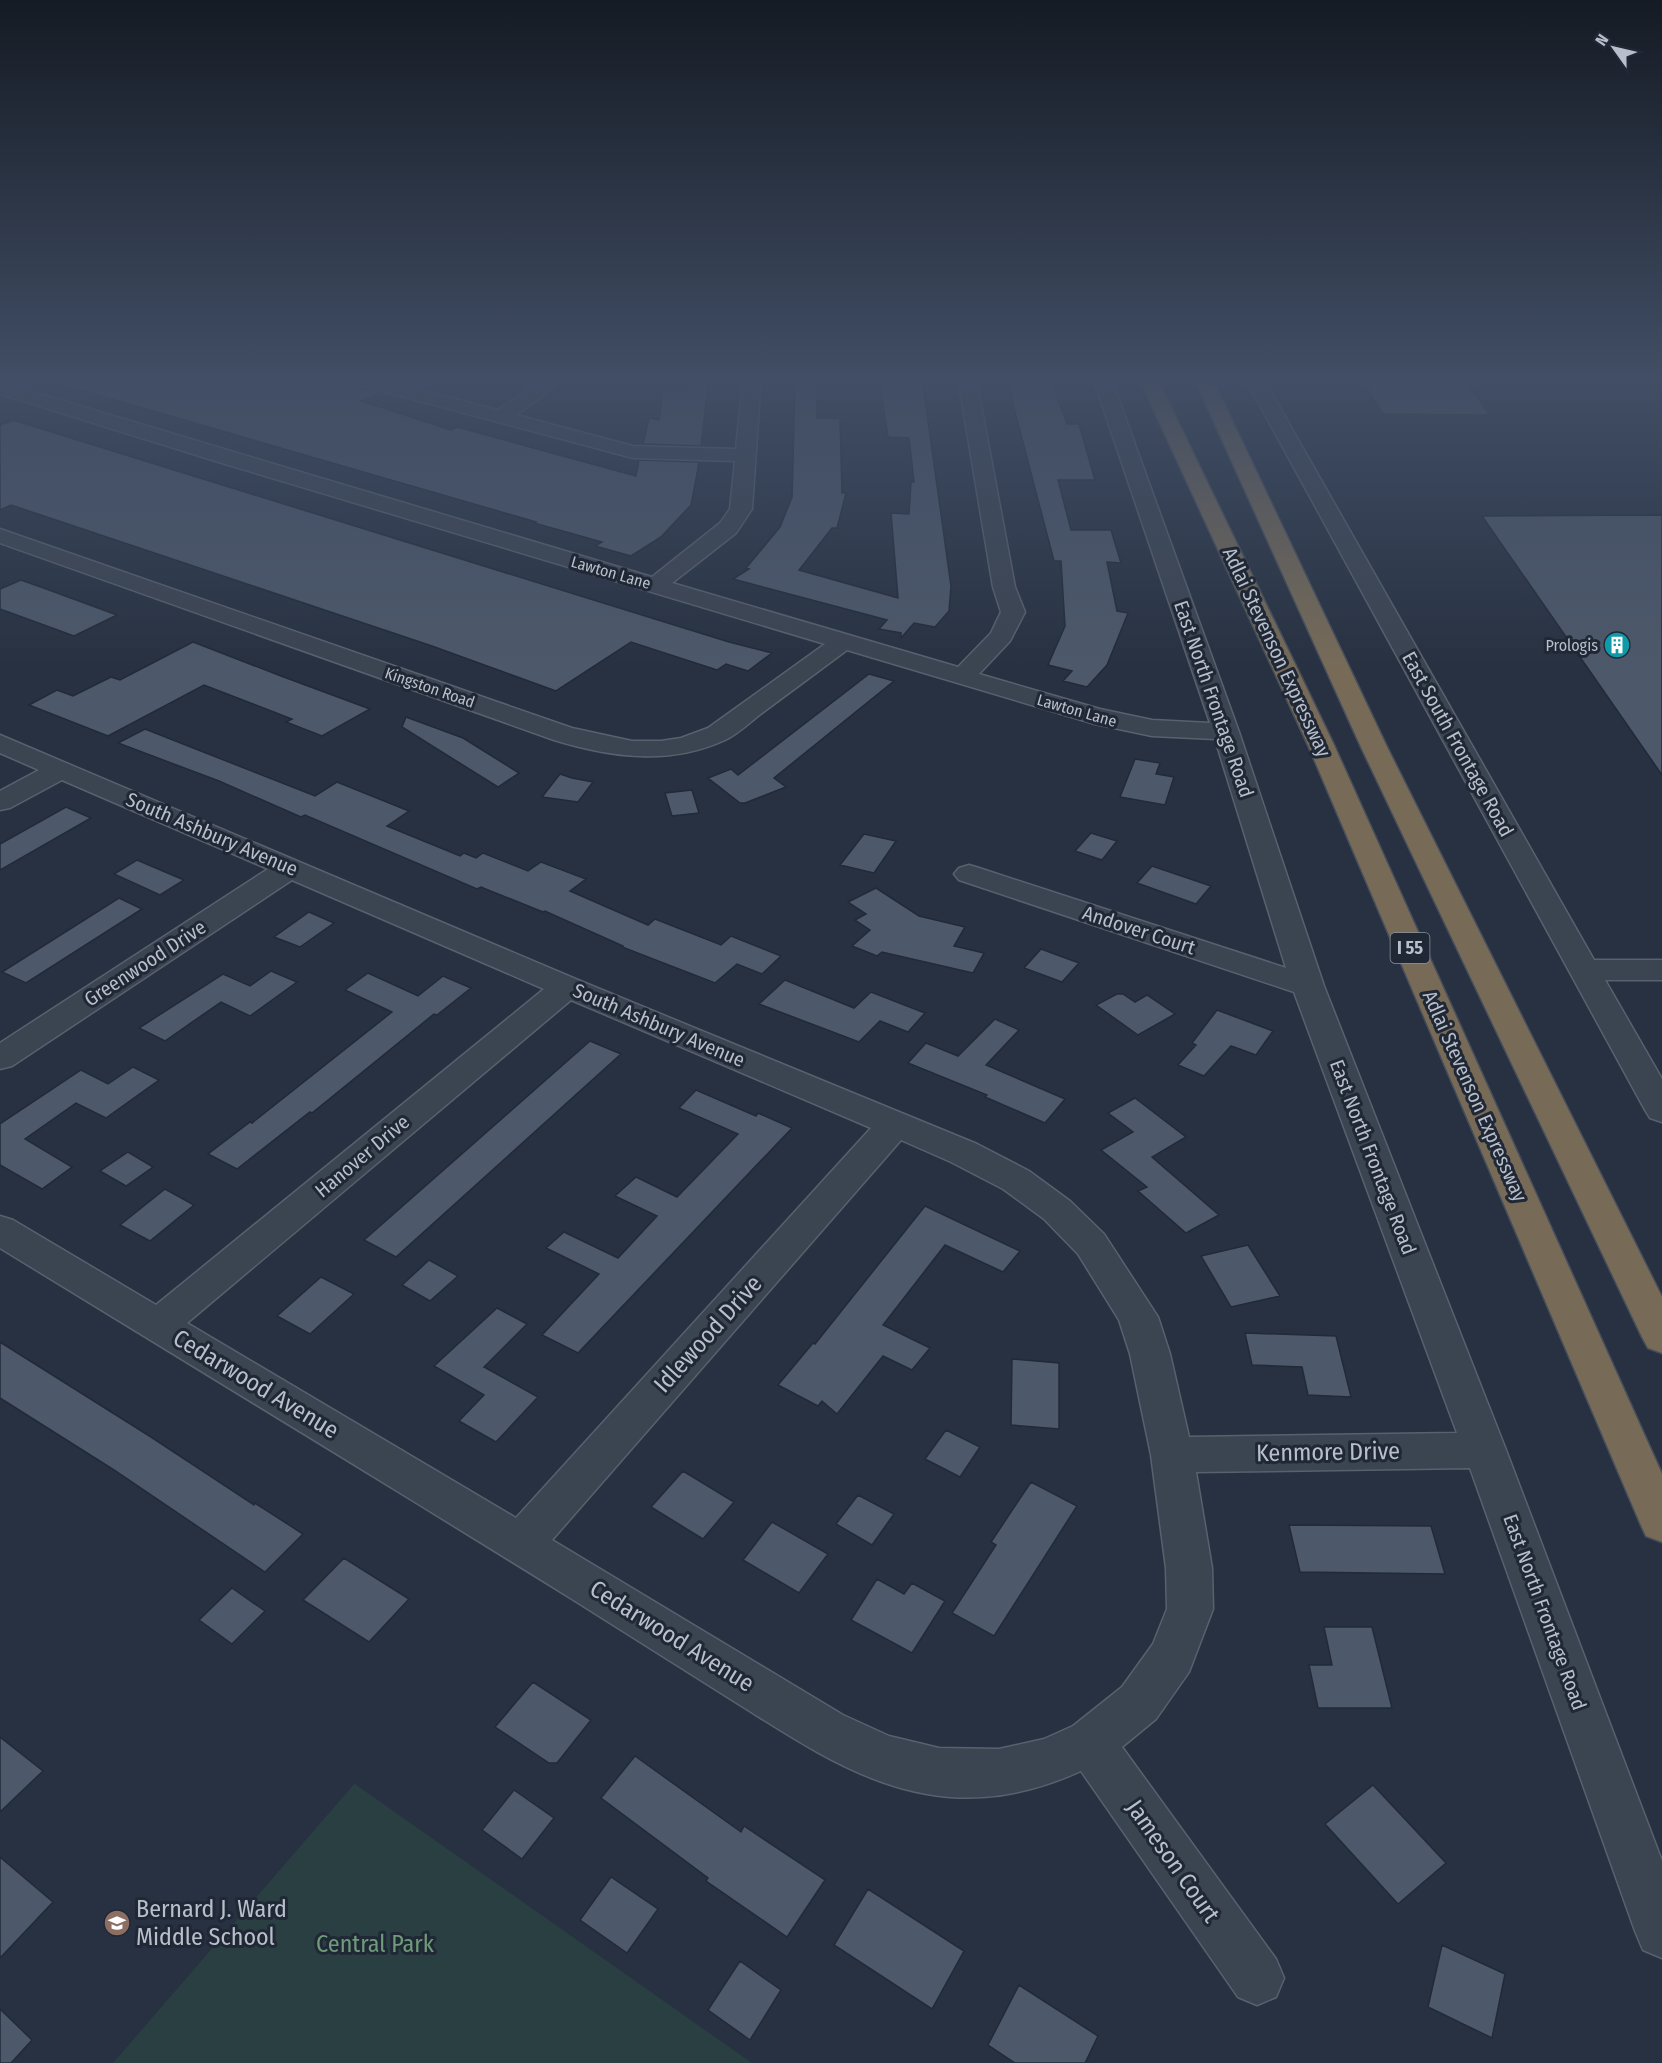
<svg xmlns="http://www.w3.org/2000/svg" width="1662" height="2063" font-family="'Fira Sans Condensed',sans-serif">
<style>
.green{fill:#293f42}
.building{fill:#4d586a;stroke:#222a38;stroke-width:1.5}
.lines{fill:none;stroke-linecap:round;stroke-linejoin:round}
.minor-casing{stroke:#59616e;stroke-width:3}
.highway-casing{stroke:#464e5b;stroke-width:3}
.minor{fill:#3b4451;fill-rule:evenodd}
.highway{fill:#776b58;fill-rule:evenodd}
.labels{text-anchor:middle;stroke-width:6;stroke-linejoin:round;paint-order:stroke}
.far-street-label{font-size:16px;fill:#b8bfcb;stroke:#202836}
.far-poi-label{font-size:16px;fill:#b8bfcb;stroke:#202836;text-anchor:end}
.shield{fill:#202836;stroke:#8a929e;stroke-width:1.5}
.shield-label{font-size:18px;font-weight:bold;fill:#b8bfcb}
.street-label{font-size:20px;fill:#b8bfcb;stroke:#202836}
.near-street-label{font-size:24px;fill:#b8bfcb;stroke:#202836}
.near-poi-label{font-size:24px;fill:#b8bfcb;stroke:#202836;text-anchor:start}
.near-park-label{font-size:24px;fill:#6f9b7a;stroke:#202836}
</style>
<rect width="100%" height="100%" fill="#273141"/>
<!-- green -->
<path class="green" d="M 355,1783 L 355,1784 L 752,2063 L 113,2063 Z"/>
<!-- building -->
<path class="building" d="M 58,378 L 343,378 L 347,384 L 380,393 L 361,401 L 451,430 L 457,427 L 636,476 L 639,460 L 699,462 L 697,474 L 691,505 L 661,537 L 631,556 L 595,546 L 602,542 L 534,523 L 536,522 L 57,383 Z
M 688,378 L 709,378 L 701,446 L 643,444 L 649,418 L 659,420 L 663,391 L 686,390 Z
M 879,378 L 922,378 L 951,586 L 949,611 L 935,627 L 914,623 L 901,638 L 901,633 L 879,629 L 887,620 L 733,579 L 749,569 L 746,568 L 780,527 L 792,497 L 795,383 L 817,383 L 817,418 L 840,418 L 842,493 L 846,493 L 837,528 L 832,528 L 799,570 L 898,598 L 891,513 L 909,514 L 911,482 L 914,482 L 909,438 L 888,437 Z
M 1051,380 L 1067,424 L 1079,424 L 1095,480 L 1058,480 L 1071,530 L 1111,530 L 1121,563 L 1107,562 L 1117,611 L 1128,613 L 1107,665 L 1087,687 L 1063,681 L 1072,671 L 1048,665 L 1065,626 L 1061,561 L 1054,561 L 1013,404 L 1011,381 Z
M 1363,382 L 1466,382 L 1490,415 L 1383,414 Z
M 13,420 L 729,642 L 772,653 L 748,671 L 726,664 L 717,670 L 631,642 L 556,691 L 432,646 L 38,514 L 11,505 L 0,510 L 0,425 Z
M 1662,515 L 1662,775 L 1482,516 Z
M 21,580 L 49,590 L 117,615 L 74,636 L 0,609 L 0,589 Z
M 193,642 L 281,676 L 370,709 L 322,736 L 286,722 L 292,719 L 204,685 L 108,736 L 29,705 L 57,690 L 73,696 L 111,677 L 120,680 Z
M 869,674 L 894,681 L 774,778 L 786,787 L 745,803 L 740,803 L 708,778 L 731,769 L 738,775 Z
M 406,717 L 463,738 L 519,773 L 498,787 L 402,727 Z
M 145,729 L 315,796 L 337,782 L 409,811 L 387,826 L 460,856 L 464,853 L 476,858 L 483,853 L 528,871 L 541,862 L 586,879 L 570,891 L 648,925 L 655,919 L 721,945 L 731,936 L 781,956 L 762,974 L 737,964 L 715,983 L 622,947 L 623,946 L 545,911 L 543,912 L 481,887 L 477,889 L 305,815 L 301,817 L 219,781 L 118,743 Z
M 1135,759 L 1160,763 L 1156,774 L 1174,777 L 1165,805 L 1120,797 Z
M 560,774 L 572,778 L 593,782 L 578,802 L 542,797 Z
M 692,790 L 699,813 L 672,816 L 665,793 Z
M 66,807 L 91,818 L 0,870 L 0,844 Z
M 1091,833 L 1117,841 L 1102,860 L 1075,851 Z
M 864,834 L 896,841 L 874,873 L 840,865 Z
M 137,860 L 184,880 L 160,895 L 114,874 Z
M 1152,866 L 1211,886 L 1196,904 L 1137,883 Z
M 876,888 L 919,916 L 965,927 L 954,946 L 984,953 L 973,973 L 882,952 L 877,956 L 852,946 L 870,930 L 855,920 L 866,914 L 848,902 Z
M 119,898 L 142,909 L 26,983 L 2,972 Z
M 309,912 L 334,923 L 300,947 L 274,937 Z
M 1041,949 L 1079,963 L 1062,982 L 1024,968 Z
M 271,971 L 297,982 L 250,1016 L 221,1002 L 165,1041 L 139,1028 L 223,974 L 250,986 Z
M 368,973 L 418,996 L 443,976 L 471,988 L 437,1015 L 434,1014 L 312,1113 L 310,1112 L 237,1169 L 208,1154 L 250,1122 L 252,1123 L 392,1012 L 345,990 Z
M 785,980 L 854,1008 L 871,992 L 925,1013 L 908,1032 L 880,1021 L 859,1042 L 759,1004 Z
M 1117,994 L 1123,994 L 1135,1002 L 1147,995 L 1175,1014 L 1138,1035 L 1096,1005 Z
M 1217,1010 L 1273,1031 L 1256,1055 L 1231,1046 L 1204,1076 L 1178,1065 L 1196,1045 L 1192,1043 Z
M 995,1019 L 1019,1030 L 986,1065 L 1065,1099 L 1045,1123 L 985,1097 L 987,1095 L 908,1063 L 926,1043 L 958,1056 Z
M 590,1041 L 621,1054 L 396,1257 L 364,1240 Z
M 133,1067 L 159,1080 L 106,1118 L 76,1103 L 25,1139 L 72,1167 L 42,1189 L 0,1165 L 0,1124 L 81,1070 L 108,1084 Z
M 696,1090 L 756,1116 L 758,1113 L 792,1128 L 578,1353 L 542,1335 L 599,1274 L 546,1248 L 564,1232 L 618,1258 L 657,1216 L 615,1196 L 636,1177 L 677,1197 L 738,1134 L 679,1108 Z
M 1135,1098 L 1186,1137 L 1152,1157 L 1219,1215 L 1186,1233 L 1138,1191 L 1147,1187 L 1101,1150 L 1133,1132 L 1108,1113 Z
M 128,1152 L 153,1167 L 126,1186 L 100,1171 Z
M 165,1189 L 194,1205 L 150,1241 L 120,1225 Z
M 925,1206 L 1020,1251 L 1003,1272 L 945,1245 L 883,1325 L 930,1348 L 912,1370 L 883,1356 L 837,1414 L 822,1401 L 818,1406 L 778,1385 L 813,1343 L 815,1344 Z
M 1248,1245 L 1280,1296 L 1231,1307 L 1201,1256 Z
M 429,1260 L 458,1276 L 430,1301 L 402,1285 Z
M 321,1277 L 354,1294 L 310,1334 L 277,1316 Z
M 497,1308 L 527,1324 L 484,1367 L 538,1397 L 496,1442 L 459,1421 L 484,1395 L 434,1366 Z
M 1245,1333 L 1336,1336 L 1351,1397 L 1308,1395 L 1302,1367 L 1252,1365 Z
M 0,1342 L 151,1437 L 254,1505 L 255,1503 L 303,1534 L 265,1572 L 114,1470 L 0,1398 Z
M 1012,1359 L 1059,1363 L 1059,1429 L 1011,1425 Z
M 946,1430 L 980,1447 L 960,1477 L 925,1459 Z
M 683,1471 L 734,1502 L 703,1539 L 651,1507 Z
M 1031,1482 L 1077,1506 L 994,1636 L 952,1613 L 996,1545 L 991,1542 Z
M 858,1495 L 894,1514 L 872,1545 L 836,1524 Z
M 772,1522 L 828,1554 L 799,1593 L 743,1560 Z
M 1289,1525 L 1431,1526 L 1445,1574 L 1300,1572 Z
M 344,1558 L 409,1599 L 369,1642 L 303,1600 Z
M 877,1579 L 904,1594 L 912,1583 L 945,1601 L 912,1653 L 851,1620 Z
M 232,1588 L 265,1611 L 232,1644 L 199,1620 Z
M 1324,1627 L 1372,1627 L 1392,1708 L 1318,1708 L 1309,1665 L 1332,1665 Z
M 533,1682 L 591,1720 L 557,1763 L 549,1763 L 495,1727 Z
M 0,1737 L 43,1771 L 0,1812 Z
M 635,1756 L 741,1832 L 744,1826 L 825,1880 L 787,1937 L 706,1881 L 708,1878 L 601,1798 Z
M 1373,1785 L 1446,1863 L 1398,1904 L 1325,1824 Z
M 514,1790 L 554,1818 L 522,1859 L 482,1830 Z
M 0,1857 L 53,1902 L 0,1958 Z
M 611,1877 L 658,1909 L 627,1953 L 580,1920 Z
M 868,1889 L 964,1951 L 932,2009 L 834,1945 Z
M 1442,1945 L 1505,1974 L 1492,2038 L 1428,2007 Z
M 740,1961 L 781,1990 L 750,2040 L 708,2010 Z
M 1019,1985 L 1098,2036 L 1085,2063 L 1015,2063 L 988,2045 Z
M 0,2009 L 32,2040 L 11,2063 L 0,2063 Z"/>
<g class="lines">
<defs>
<path id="minor" d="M 345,378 L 373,378 L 498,410 L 538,382 L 539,378 L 557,378 L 552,389 L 516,415 L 633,446 L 736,449 L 743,378 L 761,378 L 752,509 L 736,533 L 672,583 L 958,667 L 991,633 L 1001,612 L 993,587 L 958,378 L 976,378 L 1015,587 L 1025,612 L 1010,641 L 979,674 L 1100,709 L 1152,720 L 1210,723 L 1093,378 L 1111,378 L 1239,732 L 1324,986 L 1506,1450 L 1662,1861 L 1662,1958 L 1643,1950 L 1635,1931 L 1470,1468 L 1196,1472 L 1212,1568 L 1213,1609 L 1189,1672 L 1156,1719 L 1122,1747 L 1276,1959 L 1284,1978 L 1276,1997 L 1257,2005 L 1238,1997 L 1081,1771 C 1014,1801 952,1807 882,1782 C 831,1764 785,1733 740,1705 C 684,1670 628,1634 572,1599 C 382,1481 191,1365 0,1248 L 0,1216 L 13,1220 L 156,1305 L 544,989 L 292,880 L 12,1066 L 0,1069 L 0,1043 L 268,869 L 62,780 L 10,808 L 0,810 L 0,791 L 39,770 L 0,753 L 0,735 L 578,980 L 977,1144 L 1029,1171 L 1070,1201 L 1104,1234 L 1158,1317 L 1170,1354 L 1189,1437 L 1457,1433 L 1294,992 L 959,880 L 954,874 L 959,868 L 969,865 L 979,868 L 1286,968 L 1215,739 L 1152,736 L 1095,724 L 847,650 C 819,671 790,692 762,713 C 750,722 738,734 725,740 C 669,766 610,757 554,740 L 0,543 L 0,529 L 572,728 L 632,741 L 661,741 L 681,738 L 708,728 L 825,644 L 225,464 L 0,394 L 0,382 L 652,577 L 720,523 L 730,509 L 735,461 L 633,458 L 348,382 ZM 571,1000 L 871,1128 L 516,1518 L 187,1323 ZM 901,1140 L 951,1162 L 1003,1189 L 1044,1219 L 1078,1254 L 1119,1320 L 1130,1354 L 1151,1455 L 1166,1568 L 1167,1609 L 1153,1644 L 1122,1687 L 1073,1726 L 1044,1739 L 999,1749 L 939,1748 L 889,1736 L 843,1715 L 552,1540 Z
M 1245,378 L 1263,378 L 1594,960 L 1662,960 L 1662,980 L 1605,980 L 1662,1079 L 1662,1122 L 1650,1118 L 1645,1110 Z"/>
<path id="highway" d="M 1139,378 L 1157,378 L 1334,745 L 1662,1474 L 1662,1542 L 1646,1536 L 1640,1523 L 1308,745 Z
M 1194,378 L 1212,378 L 1387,747 L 1662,1297 L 1662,1353 L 1648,1348 L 1642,1337 L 1361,747 Z"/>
</defs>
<!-- minor casing -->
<use href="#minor" class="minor-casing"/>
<!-- highway casing -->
<use href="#highway" class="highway-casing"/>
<!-- minor -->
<use href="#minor" class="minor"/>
<!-- highway -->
<use href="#highway" class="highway"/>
</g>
<!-- sky -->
<linearGradient id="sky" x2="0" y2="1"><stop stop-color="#151b24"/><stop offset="0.57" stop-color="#414e65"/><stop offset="1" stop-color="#414e65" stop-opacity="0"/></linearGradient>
<rect width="1662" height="666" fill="url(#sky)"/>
<!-- icons -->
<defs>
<symbol id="building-disc" viewBox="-11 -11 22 22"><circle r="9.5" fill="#0f9aa8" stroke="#202836"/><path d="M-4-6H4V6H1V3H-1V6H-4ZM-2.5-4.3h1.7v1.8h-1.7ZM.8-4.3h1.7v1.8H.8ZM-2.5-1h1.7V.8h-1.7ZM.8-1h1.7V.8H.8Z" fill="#fff"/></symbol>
<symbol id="school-disc" viewBox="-11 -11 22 22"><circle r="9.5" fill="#8d6e63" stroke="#202836"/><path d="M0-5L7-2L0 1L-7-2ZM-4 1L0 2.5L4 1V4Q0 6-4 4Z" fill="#fff"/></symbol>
</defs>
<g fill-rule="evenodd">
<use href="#building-disc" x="1602" y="630" width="30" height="30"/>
<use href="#school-disc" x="102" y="1908" width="30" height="30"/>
</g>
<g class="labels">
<!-- far-street labels -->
<g class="far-street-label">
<text transform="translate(611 572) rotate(16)" y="6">Lawton Lane</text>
<text transform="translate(430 687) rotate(19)" y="6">Kingston Road</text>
<text transform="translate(1077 710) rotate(16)" y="6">Lawton Lane</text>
</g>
<!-- far-poi labels -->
<g class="far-poi-label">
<text x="1598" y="651">Prologis</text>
</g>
<!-- shield labels -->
<rect class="shield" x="1390.5" y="933" width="39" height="30" rx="4.5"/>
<g class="shield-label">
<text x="1410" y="954">I 55</text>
</g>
<!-- street labels -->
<g class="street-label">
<text transform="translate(1277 652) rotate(65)" y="7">Adlai Stevenson Expressway</text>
<text transform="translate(1214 699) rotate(71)" y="7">East North Frontage Road</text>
<text transform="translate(1458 744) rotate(61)" y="7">East South Frontage Road</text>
<text transform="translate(212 834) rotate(23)" y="7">South Ashbury Avenue</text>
<text transform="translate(1139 930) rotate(18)" y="7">Andover Court</text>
<text transform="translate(145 963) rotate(-33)" y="7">Greenwood Drive</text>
<text transform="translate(659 1025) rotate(23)" y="7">South Ashbury Avenue</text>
<text transform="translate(1475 1096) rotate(66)" y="7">Adlai Stevenson Expressway</text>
<text transform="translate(362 1156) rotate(-40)" y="7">Hanover Drive</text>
<text transform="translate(1373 1157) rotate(69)" y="7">East North Frontage Road</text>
<text transform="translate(1545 1612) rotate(70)" y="7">East North Frontage Road</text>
</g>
<!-- near-street labels -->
<g class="near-street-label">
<text transform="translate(708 1334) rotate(-48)" y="8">Idlewood Drive</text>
<text transform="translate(256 1384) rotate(31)" y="8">Cedarwood Avenue</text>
<text transform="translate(1328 1452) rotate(-1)" y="8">Kenmore Drive</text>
<text transform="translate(672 1636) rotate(32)" y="8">Cedarwood Avenue</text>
<text transform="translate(1173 1861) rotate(55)" y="8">Jameson Court</text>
</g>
<!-- near-poi labels -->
<g class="near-poi-label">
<text x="136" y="1917">Bernard J. Ward<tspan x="136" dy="28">Middle School</tspan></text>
</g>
<!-- near-park labels -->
<g class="near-park-label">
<text x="375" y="1952">Central Park</text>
</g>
</g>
<!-- north arrow -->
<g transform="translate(1614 48) rotate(304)" stroke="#202836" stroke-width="4.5" paint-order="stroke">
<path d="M0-4.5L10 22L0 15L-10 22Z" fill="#b8bfcb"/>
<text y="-9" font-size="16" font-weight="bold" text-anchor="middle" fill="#b8bfcb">N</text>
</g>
</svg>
